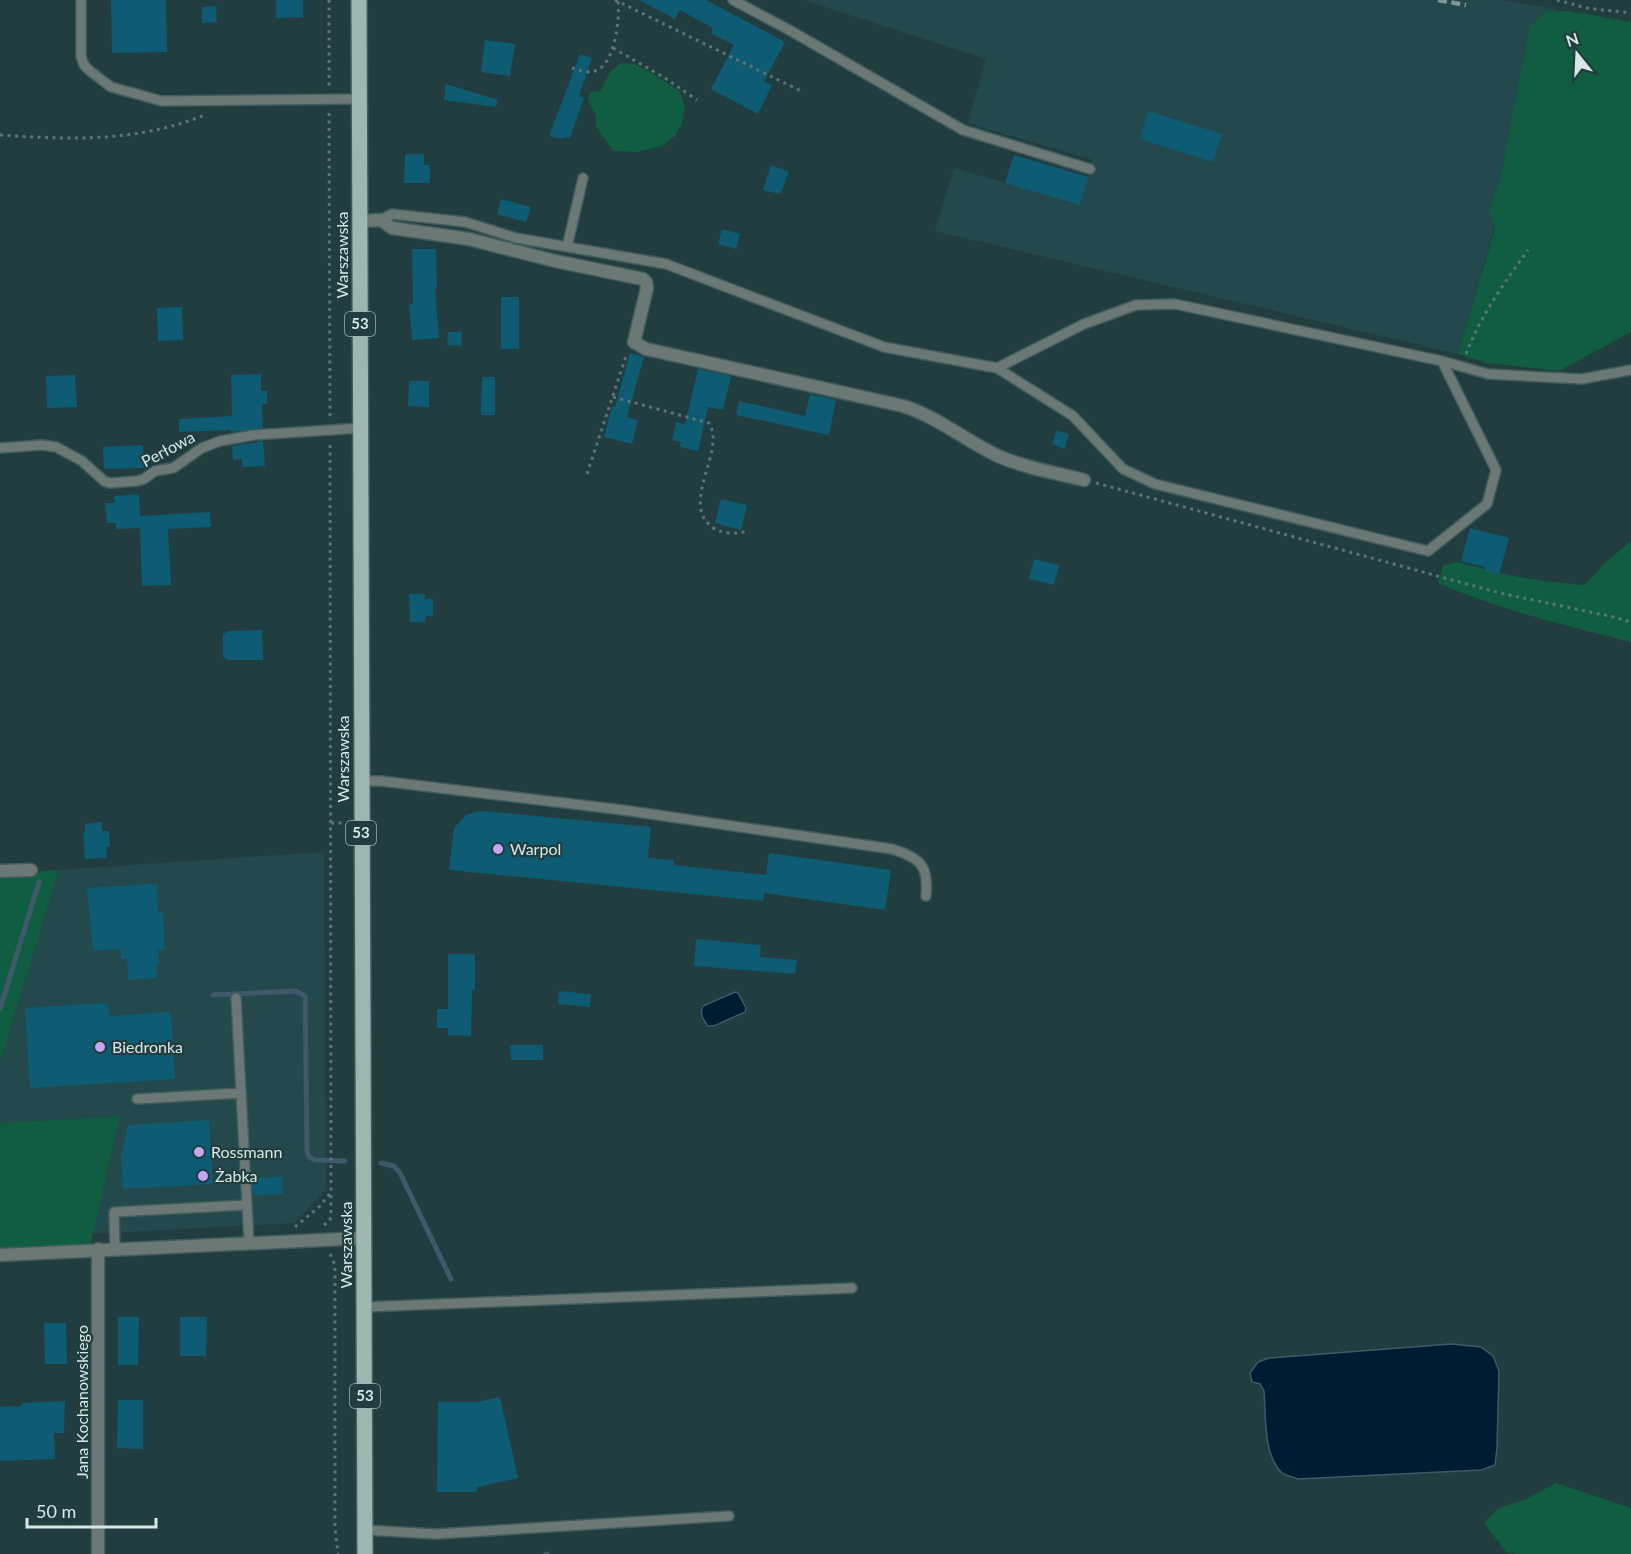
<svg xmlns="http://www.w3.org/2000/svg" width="1631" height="1554" font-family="Lato,sans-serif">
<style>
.built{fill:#23494c}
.green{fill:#105d41}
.water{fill:#001c33;stroke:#405969;stroke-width:1.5}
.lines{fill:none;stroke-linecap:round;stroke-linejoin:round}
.stream{stroke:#405969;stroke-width:5}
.building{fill:#0e5c73}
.lane-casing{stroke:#425c5d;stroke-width:12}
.street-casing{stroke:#425c5d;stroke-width:15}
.primary-casing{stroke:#425c5d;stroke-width:18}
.path{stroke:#5c7476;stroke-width:3;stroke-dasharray:3 4.5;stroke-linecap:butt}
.lane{stroke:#6b7875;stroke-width:9}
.street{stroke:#6b7875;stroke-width:12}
.primary{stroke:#9db6b2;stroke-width:15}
.rail{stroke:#809597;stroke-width:4.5;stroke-dasharray:9 4.5;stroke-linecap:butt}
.poi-dot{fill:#c5a6f0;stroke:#213d3f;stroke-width:2}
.labels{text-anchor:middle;stroke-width:4.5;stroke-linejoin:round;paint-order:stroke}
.shield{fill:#213d3f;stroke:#a0b4b5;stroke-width:1.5}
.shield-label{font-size:15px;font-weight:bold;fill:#d7e7e8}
.street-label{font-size:16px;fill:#d7e7e8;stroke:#213d3f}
.poi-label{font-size:16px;fill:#d7e7e8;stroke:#213d3f;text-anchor:start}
</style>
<rect width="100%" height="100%" fill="#213d3f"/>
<!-- built -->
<path class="built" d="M 804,0 L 1502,0 L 1557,9 L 1458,354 L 935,231 L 954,168 L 1079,204 L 1093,160 L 968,123 L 986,59 Z
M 324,852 L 326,1189 L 295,1223 L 92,1234 L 120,1116 L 0,1123 L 0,1063 L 59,870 Z"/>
<!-- green -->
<path class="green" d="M 1569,11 L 1631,22 L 1631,332 L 1559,371 L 1487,363 L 1458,354 L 1495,228 L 1489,210 L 1500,180 L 1530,27 L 1544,12 Z
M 621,63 L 635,64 L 653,74 L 679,91 L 685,106 L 682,123 L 675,136 L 662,146 L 637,152 L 613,151 L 596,126 L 596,115 L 590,106 L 588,97 L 591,91 L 600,92 L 610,72 Z
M 1631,541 L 1631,642 C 1566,626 1500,610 1438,583 L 1443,565 L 1457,562 L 1508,575 L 1550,582 L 1585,585 L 1605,563 Z
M 59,870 L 0,1063 L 0,874 Z
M 120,1116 L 90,1246 L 0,1250 L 0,1123 Z
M 1556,1483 L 1631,1508 L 1631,1554 L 1516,1554 L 1506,1552 L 1484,1523 L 1499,1508 L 1526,1499 Z"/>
<!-- water -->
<path class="water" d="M 735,992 L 738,993 L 746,1008 L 745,1012 L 714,1026 L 708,1026 C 703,1019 699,1014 703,1006 Z
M 1451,1344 L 1481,1347 L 1493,1356 L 1499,1371 L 1497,1448 L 1495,1465 L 1481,1470 L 1298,1479 C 1293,1477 1285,1476 1281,1472 C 1263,1454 1266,1414 1264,1391 L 1260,1384 L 1252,1382 L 1250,1373 L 1258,1362 L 1269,1358 Z"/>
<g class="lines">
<!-- stream -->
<path class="stream" d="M 213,995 L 296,991 L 305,996 L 307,1151 L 309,1157 L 315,1160 L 345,1161
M 0,1009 L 39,882
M 381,1163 L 394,1166 L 400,1173 L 451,1279
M 546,1554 L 547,1554"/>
</g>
<!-- building -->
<path class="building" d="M 111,0 L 166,0 L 167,52 L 112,53 Z
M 276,0 L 303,0 L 303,17 L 276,18 Z
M 639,0 L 706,0 L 785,42 L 764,81 L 772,85 L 758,114 L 711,89 L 734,45 L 711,33 L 713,28 L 680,10 L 675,19 Z
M 216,6 L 217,22 L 202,23 L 202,7 Z
M 485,40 L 515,44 L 510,76 L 481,72 Z
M 580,54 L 592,58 L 579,96 L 584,98 L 570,138 L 564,137 L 563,139 L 549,136 Z
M 446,84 L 498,100 L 496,107 L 444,100 Z
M 1148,111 L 1222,134 L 1213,162 L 1140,139 Z
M 405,154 L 424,154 L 424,165 L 430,165 L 430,183 L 404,183 Z
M 1014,155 L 1088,177 L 1080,205 L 1005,183 Z
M 771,165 L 789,172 L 780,194 L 763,190 Z
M 501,199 L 531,207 L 526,222 L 497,214 Z
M 722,229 L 740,234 L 736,249 L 718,244 Z
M 412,249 L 436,249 L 437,289 L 435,289 L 439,338 L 412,340 L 409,304 L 413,304 Z
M 501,297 L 519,297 L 519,349 L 501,349 Z
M 182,307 L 183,340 L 158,341 L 157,308 Z
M 448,332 L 462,332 L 461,346 L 447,345 Z
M 630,353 L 644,357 L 627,417 L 638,420 L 632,444 L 604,437 L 612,407 L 615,407 Z
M 698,369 L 731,376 L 723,410 L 708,407 L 698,451 L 680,447 L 681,442 L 672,440 L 676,422 L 685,425 Z
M 261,374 L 261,391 L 267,391 L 267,404 L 262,404 L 263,428 L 231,432 L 231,430 L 179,432 L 179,419 L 232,416 L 231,375 Z
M 75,375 L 77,407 L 47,408 L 46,376 Z
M 482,377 L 495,377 L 495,415 L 481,415 Z
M 409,381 L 429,381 L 429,407 L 408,406 Z
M 810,394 L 836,400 L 829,435 L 736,415 L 739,401 L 805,416 Z
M 1057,430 L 1069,435 L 1064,449 L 1052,444 Z
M 263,441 L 265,466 L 242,467 L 242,459 L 233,460 L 232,446 Z
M 143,445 L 144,468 L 104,469 L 103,447 Z
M 139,494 L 140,516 L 210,512 L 211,527 L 168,529 L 171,585 L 142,586 L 140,528 L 116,529 L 116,523 L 107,523 L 105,503 L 115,503 L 114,496 Z
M 721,499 L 747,505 L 741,530 L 715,523 Z
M 1470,528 L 1509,538 L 1499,575 L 1485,571 L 1485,567 L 1461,561 Z
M 1034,559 L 1059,565 L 1054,585 L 1029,579 Z
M 409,594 L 425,594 L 425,599 L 433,599 L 433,616 L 426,616 L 425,622 L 410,622 Z
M 262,630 L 263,660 L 228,660 L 223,656 L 223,635 L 227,631 Z
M 485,811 L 651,827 L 648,858 L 674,860 L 674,865 L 766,875 L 769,853 L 891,870 L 885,910 L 764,893 L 763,901 L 449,870 L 454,828 L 466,815 L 475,812 Z
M 102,822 L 102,831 L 109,831 L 110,846 L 106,847 L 107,858 L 85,859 L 83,833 L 85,832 L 85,824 Z
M 157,884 L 158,912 L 163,912 L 165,949 L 158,950 L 159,964 L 156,964 L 157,978 L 128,980 L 127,959 L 121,959 L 121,949 L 93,951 L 87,888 Z
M 696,939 L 761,945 L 760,957 L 797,960 L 795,974 L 694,966 Z
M 448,954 L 475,954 L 475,990 L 472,990 L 471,1036 L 448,1035 L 448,1028 L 437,1028 L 437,1009 L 448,1009 Z
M 559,991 L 591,994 L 590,1007 L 558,1004 Z
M 108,1003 L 109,1016 L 171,1012 L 175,1079 L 30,1088 L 25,1008 Z
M 510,1045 L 543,1045 L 543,1060 L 511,1060 Z
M 209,1120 L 213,1184 L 123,1189 L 121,1156 L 128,1125 Z
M 282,1177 L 283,1194 L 253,1195 L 252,1178 Z
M 118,1317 L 139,1317 L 138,1365 L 118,1365 Z
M 180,1317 L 207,1317 L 206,1356 L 180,1356 Z
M 44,1323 L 66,1323 L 67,1364 L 45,1364 Z
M 500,1397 L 518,1478 L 477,1487 L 477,1492 L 437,1492 L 438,1402 L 478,1402 Z
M 118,1400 L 143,1400 L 143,1449 L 117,1448 Z
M 65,1401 L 64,1433 L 54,1433 L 55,1459 L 0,1461 L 0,1407 L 22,1406 L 22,1403 Z"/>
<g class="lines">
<defs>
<path id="lane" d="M 81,0 L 81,56 L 84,65 L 90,71 L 111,87 L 162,101 L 359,99
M 733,0 L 791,31 L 963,130 L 1090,169
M 381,220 L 392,214 L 465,222 L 516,238 L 666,264 L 884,347 L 997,368 L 1073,416 L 1123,469 L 1155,484 L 1428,551 L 1487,504 L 1496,470 L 1442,361 L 1175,304 L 1136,305 L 1084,324 L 997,368
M 567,247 L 583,178
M 1442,361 L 1488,374 L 1582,379 L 1631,370
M 0,448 L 42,445 L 56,447 L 82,461 L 104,481 L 110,483 L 137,481 L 144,479 L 155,471 L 173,468 L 202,448 L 220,441 L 254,435 L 361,428
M 361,781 L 381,781 L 623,810 L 892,849 C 920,858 929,865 926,896
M 236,998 L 249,1242
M 137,1099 L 241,1093
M 115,1248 L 114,1212 L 247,1205
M 364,1307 L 852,1288
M 365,1530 L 436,1534 L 729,1516"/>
<path id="street" d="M 360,221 L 381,220 L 392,228 L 469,239 L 555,261 L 643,279 L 646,282 L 647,288 L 634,342 L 646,349 L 903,406 C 938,417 966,441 998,456 C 1025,468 1056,473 1084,480
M 0,871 L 31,870
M 98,1249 L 98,1554
M 0,1255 L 364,1238"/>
<path id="primary" d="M 359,0 L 365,1554"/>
</defs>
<!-- lane casing -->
<use href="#lane" class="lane-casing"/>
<!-- street casing -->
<use href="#street" class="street-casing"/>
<!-- primary casing -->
<use href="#primary" class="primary-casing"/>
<!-- path -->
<path class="path" d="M 329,0 L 329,88
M 615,0 L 803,92
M 1557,0 L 1586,8 L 1631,13
M 613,48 L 665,78 L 697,100
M 572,68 C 579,70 588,74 595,71 C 615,65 620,19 618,1
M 329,113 L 330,418
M 0,135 C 71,140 137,142 205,115
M 1466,354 C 1481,315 1504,283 1528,250
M 613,397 L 709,423 C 727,451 677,506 715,529 C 725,534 737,534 747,531
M 587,474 L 627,353
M 1096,483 L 1500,593 L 1614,617 L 1631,622
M 331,823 L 346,823
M 324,1225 L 330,1220 L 331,1214 L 330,443
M 295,1227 L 320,1206 L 331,1192
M 330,1254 L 335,1265 L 335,1528 L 338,1554"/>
<!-- lane -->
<use href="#lane" class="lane"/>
<!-- street -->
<use href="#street" class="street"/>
<!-- primary -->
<use href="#primary" class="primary"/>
<!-- rail -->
<path class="rail" d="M 1438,0 L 1466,5"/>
</g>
<!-- markers -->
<g class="poi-dot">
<circle cx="498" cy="849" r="6"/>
<circle cx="100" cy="1047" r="6"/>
<circle cx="199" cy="1152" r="6"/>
<circle cx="203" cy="1176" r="6"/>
</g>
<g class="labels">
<!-- shield labels -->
<g class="shield">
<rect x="345" y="312" width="30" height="24" rx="4.5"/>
<rect x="346" y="821" width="30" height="24" rx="4.5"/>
<rect x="350" y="1384" width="30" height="24" rx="4.5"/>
</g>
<g class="shield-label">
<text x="360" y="329">53</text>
<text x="361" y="838">53</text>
<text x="365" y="1401">53</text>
</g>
<!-- street labels -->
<g class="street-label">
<text transform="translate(342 255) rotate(-90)" y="6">Warszawska</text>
<text transform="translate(168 449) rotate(-28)" y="6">Perłowa</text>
<text transform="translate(343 759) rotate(-90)" y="6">Warszawska</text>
<text transform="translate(346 1245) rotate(-90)" y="6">Warszawska</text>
<text transform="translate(82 1402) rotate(-90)" y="6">Jana Kochanowskiego</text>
</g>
<!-- poi labels -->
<g class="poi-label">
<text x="510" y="855">Warpol</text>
<text x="112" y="1053">Biedronka</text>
<text x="211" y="1158">Rossmann</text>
<text x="215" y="1182">Żabka</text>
</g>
</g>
<!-- north arrow -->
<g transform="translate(1577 54) rotate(342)" stroke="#213d3f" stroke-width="4.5" paint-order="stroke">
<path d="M0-4.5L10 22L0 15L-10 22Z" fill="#d7e7e8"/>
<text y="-9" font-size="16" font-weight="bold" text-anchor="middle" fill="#d7e7e8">N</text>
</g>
<!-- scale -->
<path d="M27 1518v9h129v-9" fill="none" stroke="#d7e7e8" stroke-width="3"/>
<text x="36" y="1518" font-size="18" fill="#d7e7e8" stroke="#213d3f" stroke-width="4.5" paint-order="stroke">50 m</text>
</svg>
